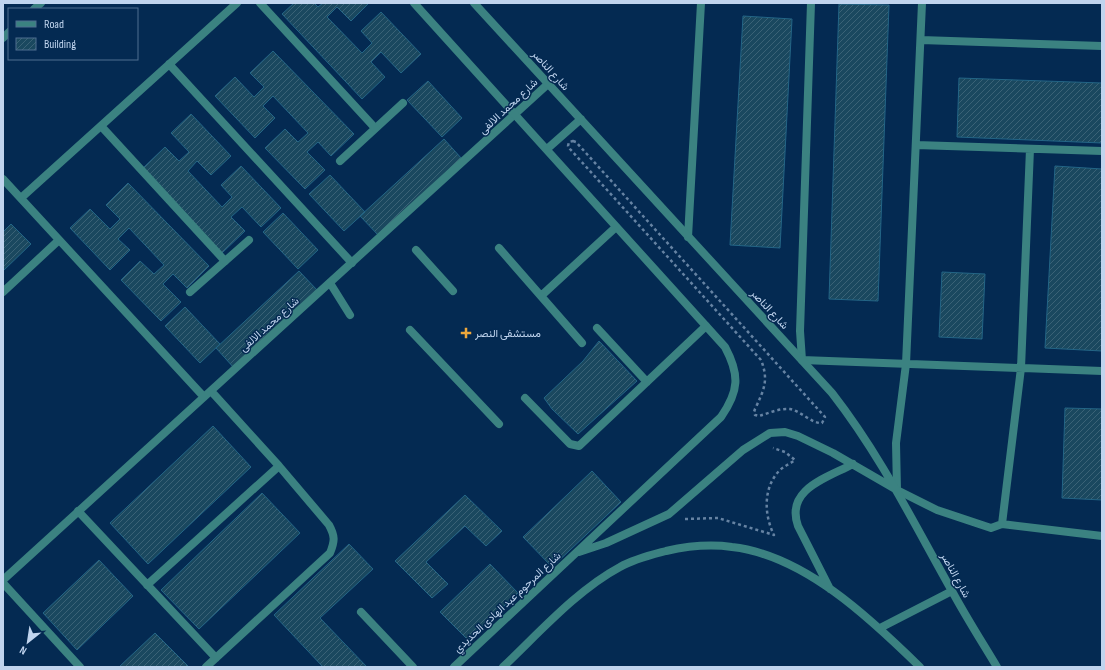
<svg xmlns="http://www.w3.org/2000/svg" width="1105" height="670" font-family="'Sofia Sans Condensed',Vazirmatn,sans-serif">
<style>
.building{fill:url(#building-hatch);stroke:#236586}
.lines{fill:none;stroke-linecap:round;stroke-linejoin:round}
.path{stroke:#6683a3;stroke-width:2.5;stroke-dasharray:3 3;stroke-linecap:butt}
.service{stroke:#3b8281;stroke-width:8}
.minor{stroke:#3b8281;stroke-width:8}
.tertiary{stroke:#3b8281;stroke-width:8}
.poi-dot{fill:#eea83c;stroke:#042a52;stroke-width:1.5}
.labels{text-anchor:middle;stroke-width:3;stroke-linejoin:round;paint-order:stroke}
.street-label{font-size:11px;fill:#c0d4ee;stroke:#042a52}
.poi-label{font-size:11px;fill:#c0d4ee;stroke:#042a52;text-anchor:start}
</style>
<defs>
<pattern id="building-hatch" width="6" height="6" patternUnits="userSpaceOnUse"><rect width="6" height="6" fill="#1a485f"/><path d="M-1 1l2-2M0 6l6-6M5 7l2-2" fill="none" stroke="#3a6276"/></pattern>
</defs>
<rect width="100%" height="100%" fill="#042a52"/>
<!-- building -->
<path class="building" d="M 294,3 L 314,3 L 318,7 L 323,3 L 369,3 L 351,21 L 337,7 L 327,17 L 362,53 L 372,43 L 361,31 L 381,12 L 421,54 L 401,73 L 381,52 L 371,62 L 385,77 L 362,99 L 282,14 Z
M 839,4 L 889,5 L 878,301 L 829,299 Z
M 743,16 L 792,19 L 780,248 L 730,245 Z
M 273,51 L 354,134 L 331,156 L 318,142 L 307,152 L 325,170 L 305,189 L 265,148 L 285,129 L 298,142 L 308,133 L 273,96 L 263,106 L 275,118 L 255,138 L 215,96 L 235,77 L 254,97 L 264,87 L 250,73 Z
M 959,78 L 1102,83 L 1102,143 L 957,137 Z
M 428,81 L 462,118 L 442,137 L 407,100 Z
M 191,114 L 231,156 L 211,175 L 197,161 L 188,171 L 222,207 L 232,197 L 221,185 L 241,166 L 281,208 L 261,227 L 242,207 L 231,217 L 245,231 L 222,253 L 142,169 L 165,147 L 179,161 L 189,152 L 171,133 Z
M 444,139 L 462,159 L 379,236 L 360,216 Z
M 1055,166 L 1102,169 L 1102,351 L 1045,348 Z
M 330,175 L 365,212 L 344,231 L 309,194 Z
M 128,183 L 209,266 L 187,288 L 173,274 L 163,284 L 181,302 L 161,321 L 121,280 L 140,261 L 154,274 L 164,265 L 129,228 L 118,239 L 130,250 L 110,270 L 70,228 L 90,209 L 110,229 L 120,219 L 106,205 Z
M 283,213 L 318,250 L 298,269 L 263,232 Z
M 11,224 L 31,244 L 3,271 L 3,232 Z
M 299,271 L 318,291 L 234,368 L 216,348 Z
M 942,272 L 985,274 L 982,339 L 939,337 Z
M 185,307 L 220,344 L 200,363 L 165,326 Z
M 599,341 L 637,381 L 578,434 L 552,409 L 544,398 L 583,361 Z
M 1065,408 L 1102,409 L 1102,500 L 1062,498 Z
M 213,426 L 251,467 L 148,564 L 110,523 Z
M 592,471 L 621,502 L 552,567 L 523,537 Z
M 262,493 L 300,533 L 199,629 L 161,590 Z
M 465,495 L 502,531 L 486,546 L 465,526 L 426,562 L 448,584 L 432,598 L 395,561 Z
M 349,544 L 373,569 L 320,618 L 367,667 L 323,667 L 274,615 Z
M 99,560 L 133,596 L 77,650 L 43,613 Z
M 490,564 L 518,593 L 468,640 L 440,612 Z
M 155,633 L 189,667 L 119,667 Z"/>
<g class="lines">
<!-- path -->
<path class="path" d="M 573,141 L 576,142 L 825,417 L 822,423 C 812,424 801,411 790,409 C 780,408 769,413 759,416 L 755,415 L 754,412 L 755,409 C 764,390 769,380 761,360 L 570,149 L 568,146 L 569,142 Z
M 685,519 L 718,518 L 774,535 C 764,515 763,488 779,471 C 784,466 790,464 795,460 L 785,452 L 773,448"/>
<!-- service -->
<path class="service" d="M 340,161 L 403,103
M 499,248 L 582,343
M 416,250 L 453,291
M 330,283 L 350,315
M 190,292 L 249,240
M 541,296 L 616,227
M 597,328 L 647,382
M 410,330 L 499,424
M 525,398 L 570,444 L 579,446 L 706,326
M 361,612 L 413,667"/>
<!-- minor -->
<path class="minor" d="M 260,3 L 375,128
M 811,3 L 800,331 L 802,360 L 1102,371
M 922,3 L 906,364 L 896,443 L 897,490 L 937,510 L 991,528 L 1002,524 L 1102,536
M 34,9 L 41,3
M 3,38 L 9,32
M 921,40 L 1102,46
M 169,64 L 352,263
M 101,126 L 225,261
M 916,145 L 1102,151
M 3,179 L 204,397
M 21,198 L 237,3
M 688,237 L 701,3
M 3,292 L 59,240
M 78,511 L 216,658
M 1002,524 L 1021,368 L 1030,149
M 3,580 L 549,83
M 3,583 L 80,667
M 147,585 L 279,466
M 206,667 L 330,553 C 335,541 335,536 329,525 L 279,466 L 211,391"/>
<!-- tertiary -->
<path class="tertiary" d="M 414,3 L 725,347 C 740,375 739,391 721,417 L 454,667
M 474,3 L 832,393 C 881,456 913,522 952,591 C 966,617 982,642 997,667
M 547,149 L 581,119
M 579,552 L 606,543 L 669,514 L 743,450 L 770,433 L 785,432 L 798,436 L 833,453 L 897,490
M 830,589 L 798,526 C 785,489 827,478 853,464
M 880,628 L 952,591
M 503,667 C 539,633 577,590 620,567 C 634,559 651,555 666,551 C 688,546 710,544 732,547 C 804,555 871,619 920,667"/>
</g>
<!-- markers -->
<path class="poi-dot" d="M464 327h4v4h4v4h-4v4h-4v-4h-4v-4h4z"/>
<g class="labels">
<!-- street labels -->
<g class="street-label">
<text transform="translate(551 70) rotate(48)" y="4">شارع الناصر</text>
<text transform="translate(508 106) rotate(-43)" y="4">شارع محمد الالفى</text>
<text transform="translate(770 309) rotate(47)" y="4">شارع الناصر</text>
<text transform="translate(269 324) rotate(-42)" y="4">شارع محمد الالفى</text>
<text transform="translate(956 575) rotate(61)" y="4">شارع الناصر</text>
<text transform="translate(507 602) rotate(-43)" y="4">شارع المرحوم عبد الهادى الحديدي</text>
</g>
<!-- poi labels -->
<g class="poi-label">
<text x="475" y="337">مستشفى النصر</text>
</g>
</g>
<!-- border -->
<rect width="1105" height="670" fill="none" stroke="#c0d4ee" stroke-width="8"/>
<!-- legend -->
<rect x="8" y="8" width="130" height="52" fill="#042a52" stroke="#4f6e90"/>
<rect x="16" y="21" width="20" height="6" fill="#3b8281" stroke="#4f6e90"/>
<text x="44" y="28" font-size="12" fill="#c0d4ee">Road</text>
<rect x="16" y="38" width="20" height="12" fill="url(#building-hatch)" stroke="#4f6e90"/>
<text x="44" y="48" font-size="12" fill="#c0d4ee">Building</text>
<!-- north arrow -->
<g transform="translate(28 642) rotate(210)" stroke="#042a52" stroke-width="3" paint-order="stroke">
<path d="M0-3L7 15L0 10L-7 15Z" fill="#c0d4ee"/>
<text y="-6" font-size="11" font-weight="bold" text-anchor="middle" fill="#c0d4ee">N</text>
</g>
</svg>
